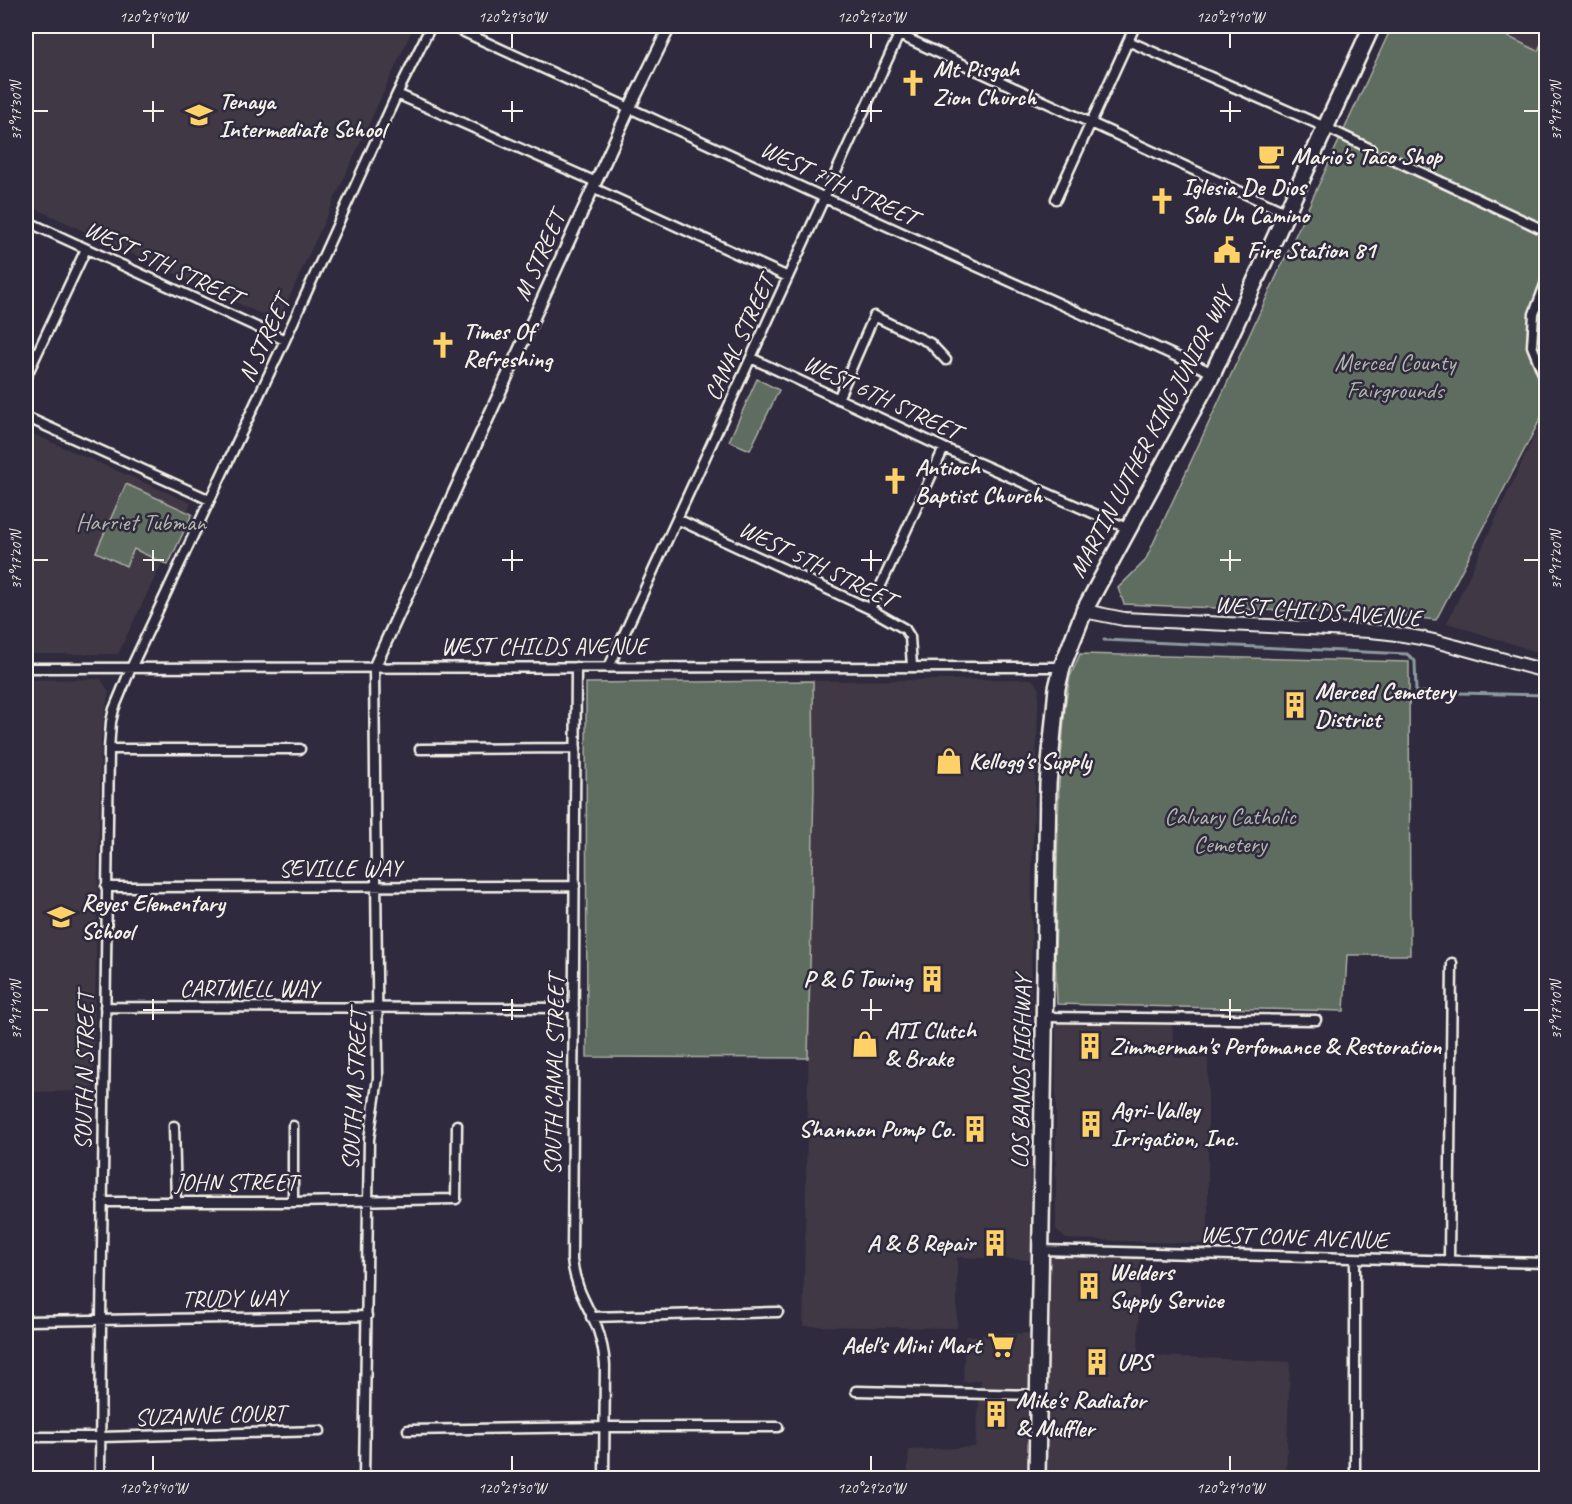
<svg xmlns="http://www.w3.org/2000/svg" width="1572" height="1504" font-family="Caveat,sans-serif">
<style>
.built{fill:#413745}
.green{fill:#5f6c61;stroke:#aaaea4;stroke-width:1.5}
.lines{fill:none;stroke-linecap:round;stroke-linejoin:round}
.stream{stroke:#8d9ba0;stroke-width:3}
.minor-casing{stroke:#f4f1e8;stroke-width:13}
.tertiary-casing{stroke:#f4f1e8;stroke-width:15}
.secondary-casing{stroke:#f4f1e8;stroke-width:16}
.trunk-casing{stroke:#f4f1e8;stroke-width:20}
.minor{stroke:#2f2a3d;stroke-width:8}
.tertiary{stroke:#2f2a3d;stroke-width:10}
.secondary{stroke:#2f2a3d;stroke-width:12}
.trunk{stroke:#2f2a3d;stroke-width:15}
.ticks{fill:none;stroke:#f4f1e8;stroke-width:2}
.labels{text-anchor:middle;stroke-width:5;stroke-linejoin:round;paint-order:stroke}
.poi-label{font-size:24px;font-weight:bold;fill:#f4f1e8;stroke:#2f2a3d;text-anchor:start}
.street-label{font-size:24px;fill:#f4f1e8;stroke:#2f2a3d}
.park-label{font-size:24px;fill:#b1b5ab;stroke:#2f2a3d}
.neatline{fill:none;stroke:#f4f1e8;stroke-width:2}
.ticks-label{font-size:15px;text-anchor:middle;fill:#f4f1e8}
</style>
<rect width="100%" height="100%" fill="#2f2a3d"/>
<filter id="ink" filterUnits="userSpaceOnUse"><feTurbulence type="fractalNoise" baseFrequency=".0167" numOctaves="2"/><feDisplacementMap in="SourceGraphic" scale="12" xChannelSelector="R" yChannelSelector="G"/><feConvolveMatrix kernelMatrix="1 2 1 2 8 2 1 2 1" color-interpolation-filters="sRGB"/></filter>
<g filter="url(#ink)">
<!-- built -->
<path class="built" d="M 26,26 L 414,26 L 278,322 L 26,204 Z
M 1486,26 L 1546,26 L 1546,32 L 1538,51 Z
M 1546,411 L 1546,655 L 1447,623 Z
M 26,431 L 191,503 L 118,654 L 26,654 Z
M 101,679 L 109,692 L 104,717 L 101,743 L 93,1091 L 26,1092 L 26,680 Z
M 1032,679 L 1039,687 L 1032,867 L 1030,1260 L 957,1257 L 957,1328 L 803,1326 L 814,785 L 813,681 Z
M 1056,1022 L 1172,1025 L 1175,1058 L 1208,1058 L 1208,1244 L 1066,1239 L 1056,1229 Z
M 1051,1257 L 1140,1259 L 1138,1355 L 1290,1362 L 1286,1478 L 1046,1478 Z
M 1029,1333 L 1026,1478 L 907,1478 L 909,1450 L 975,1447 L 981,1380 L 963,1382 L 965,1336 Z"/>
<!-- green -->
<path class="green" d="M 1392,26 L 1486,26 L 1538,51 L 1546,32 L 1546,408 L 1436,620 L 1402,616 L 1124,604 L 1118,588 L 1145,561 Z
M 757,379 L 779,390 L 750,450 L 729,441 Z
M 126,484 L 192,514 L 168,565 L 134,549 L 126,566 L 96,552 Z
M 1080,654 L 1409,662 L 1410,955 L 1347,955 L 1344,1011 L 1057,1004 L 1055,955 L 1059,784 L 1065,707 L 1070,677 Z
M 813,681 L 814,785 L 808,1058 L 587,1057 L 586,683 Z"/>
<g class="lines">
<!-- stream -->
<path class="stream" d="M 1104,640 L 1407,654 L 1415,661 L 1416,692 L 1546,695"/>
<defs>
<path id="minor" d="M 451,26 L 825,198 L 1213,373
M 880,26 L 1287,213
M 1128,41 L 1325,127 L 1371,149
M 397,94 L 596,182
M 1384,155 L 1546,231
M 593,188 L 788,277
M 1056,199 L 1135,26
M 26,221 L 285,340
M 1546,282 L 1534,314 L 1532,346 L 1546,381
M 751,358 L 944,448 L 1129,529
M 26,377 L 86,249
M 838,399 L 874,316 L 930,343 L 946,360
M 26,417 L 210,500
M 677,519 L 870,609 L 905,629 L 910,637 L 912,666
M 870,609 L 944,448
M 576,667 L 572,1260 C 576,1290 586,1302 597,1327 C 601,1339 604,1352 605,1365 L 604,1478
M 609,667 L 903,26
M 26,668 L 1062,667
M 109,749 L 300,749
M 420,749 L 576,748
M 106,887 L 575,886
M 105,1007 L 574,1008
M 1044,1017 L 1316,1020
M 174,1126 L 176,1202
M 102,1202 L 293,1202 L 456,1199 L 457,1125
M 293,1202 L 293,1126
M 1041,1250 L 1546,1263
M 1449,1261 L 1452,963
M 591,1317 L 778,1312
M 26,1321 L 367,1316
M 856,1391 L 1039,1395
M 408,1430 L 605,1427 L 778,1427
M 26,1437 L 101,1437 L 320,1431
M 100,1478 L 101,1319 L 109,749 L 111,722 L 114,709 L 131,668 L 285,340 L 397,94 L 431,26
M 364,1478 L 369,1139 L 378,1078 L 374,668
M 1355,1478 L 1355,1259"/>
<path id="tertiary" d="M 374,668 L 630,107 L 670,26"/>
<path id="secondary" d="M 1084,611 L 1124,619 L 1370,631 C 1392,633 1413,636 1434,641 C 1472,650 1509,662 1546,671"/>
<path id="trunk" d="M 1037,1478 L 1048,784 L 1057,688 L 1062,667 L 1084,611 L 1213,373 L 1372,26"/>
</defs>
<!-- minor casing -->
<use href="#minor" class="minor-casing"/>
<!-- tertiary casing -->
<use href="#tertiary" class="tertiary-casing"/>
<!-- secondary casing -->
<use href="#secondary" class="secondary-casing"/>
<!-- trunk casing -->
<use href="#trunk" class="trunk-casing"/>
<!-- minor -->
<use href="#minor" class="minor"/>
<!-- tertiary -->
<use href="#tertiary" class="tertiary"/>
<!-- secondary -->
<use href="#secondary" class="secondary"/>
<!-- trunk -->
<use href="#trunk" class="trunk"/>
</g>
</g>
<!-- ticks -->
<path class="ticks" d="M 153,33 L 153,48M 512,33 L 512,48M 871,33 L 871,48M 1230,33 L 1230,48M 153,101 L 153,122M 512,101 L 512,122M 871,101 L 871,122M 1230,101 L 1230,122M 33,111 L 48,111M 143,111 L 164,111M 502,111 L 523,111M 861,111 L 882,111M 1220,111 L 1241,111M 1524,111 L 1539,111M 153,550 L 153,571M 512,550 L 512,571M 871,550 L 871,571M 1230,550 L 1230,571M 33,560 L 48,560M 143,560 L 164,560M 502,560 L 523,560M 861,560 L 882,560M 1220,560 L 1241,560M 1524,560 L 1539,560M 153,999 L 153,1020M 512,999 L 512,1020M 871,999 L 871,1020M 1230,999 L 1230,1020M 33,1010 L 48,1010M 143,1010 L 164,1010M 502,1010 L 523,1010M 861,1010 L 882,1010M 1220,1010 L 1241,1010M 1524,1010 L 1539,1010M 153,1456 L 153,1471M 512,1456 L 512,1471M 871,1456 L 871,1471M 1230,1456 L 1230,1471"/>
<!-- icons -->
<defs>
<symbol id="church-bare" viewBox="-9 -9 18 18"><path d="M-1.2-6h2.4v3.5h3.3v2.4h-3.3V6h-2.4V-.1h-3.3v-2.4h3.3Z" fill="#ffd166" stroke="#2f2a3d" stroke-width="2.5" paint-order="stroke"/></symbol>
<symbol id="school-bare" viewBox="-9 -9 18 18"><path d="M0-5L7-2L0 1L-7-2ZM-4 1L0 2.5L4 1V4Q0 6-4 4Z" fill="#ffd166" stroke="#2f2a3d" stroke-width="2.5" paint-order="stroke"/></symbol>
<symbol id="cafe-bare" viewBox="-9 -9 18 18"><path d="M-5.5-4.5H6V0H3Q3 3.5 0 3.5H-2.5Q-5.5 3.5-5.5 0ZM3-3.2v2h1.7v-2ZM-6 4.5H4V6H-6Z" fill="#ffd166" stroke="#2f2a3d" stroke-width="2.5" paint-order="stroke"/></symbol>
<symbol id="civic-bare" viewBox="-9 -9 18 18"><path d="M-.6-6.5H3V-4.5H.6V-3L4-1V1h2V6H-6V1h2V-1L-.6-3ZM-1.2 2.5V6h2.4V2.5Z" fill="#ffd166" stroke="#2f2a3d" stroke-width="2.5" paint-order="stroke"/></symbol>
<symbol id="building-bare" viewBox="-9 -9 18 18"><path d="M-4-6H4V6H1V3H-1V6H-4ZM-2.5-4.3h1.7v1.8h-1.7ZM.8-4.3h1.7v1.8H.8ZM-2.5-1h1.7V.8h-1.7ZM.8-1h1.7V.8H.8Z" fill="#ffd166" stroke="#2f2a3d" stroke-width="2.5" paint-order="stroke"/></symbol>
<symbol id="shop-bare" viewBox="-9 -9 18 18"><path d="M-5-2.5h2.3a2.7 3.5 0 0 1 5.4 0H5L5.5 6h-11ZM-1.5-2.5h3a1.5 2.3 0 0 0-3 0Z" fill="#ffd166" stroke="#2f2a3d" stroke-width="2.5" paint-order="stroke"/></symbol>
<symbol id="supermarket-bare" viewBox="-9 -9 18 18"><path d="M-6-5.5h2.5l.6 2H6L4.5 2H-2.5L-4.4-4H-6ZM-1.5 3.2a1.3 1.3 0 1 0 .1 0ZM3 3.2a1.3 1.3 0 1 0 .1 0Z" fill="#ffd166" stroke="#2f2a3d" stroke-width="2.5" paint-order="stroke"/></symbol>
</defs>
<g fill-rule="evenodd">
<use href="#church-bare" x="894" y="64" width="38" height="38"/>
<use href="#school-bare" x="180" y="96" width="38" height="38"/>
<use href="#cafe-bare" x="1252" y="137" width="38" height="38"/>
<use href="#church-bare" x="1143" y="182" width="38" height="38"/>
<use href="#civic-bare" x="1208" y="231" width="38" height="38"/>
<use href="#church-bare" x="424" y="326" width="38" height="38"/>
<use href="#church-bare" x="876" y="462" width="38" height="38"/>
<use href="#building-bare" x="1276" y="686" width="38" height="38"/>
<use href="#shop-bare" x="930" y="742" width="38" height="38"/>
<use href="#school-bare" x="42" y="898" width="38" height="38"/>
<use href="#building-bare" x="913" y="960" width="38" height="38"/>
<use href="#shop-bare" x="846" y="1025" width="38" height="38"/>
<use href="#building-bare" x="1071" y="1027" width="38" height="38"/>
<use href="#building-bare" x="1072" y="1105" width="38" height="38"/>
<use href="#building-bare" x="956" y="1110" width="38" height="38"/>
<use href="#building-bare" x="976" y="1224" width="38" height="38"/>
<use href="#building-bare" x="1070" y="1267" width="38" height="38"/>
<use href="#supermarket-bare" x="982" y="1326" width="38" height="38"/>
<use href="#building-bare" x="1078" y="1343" width="38" height="38"/>
<use href="#building-bare" x="977" y="1395" width="38" height="38"/>
</g>
<g class="labels">
<!-- poi labels -->
<g class="poi-label">
<text x="933" y="77">Mt Pisgah<tspan x="933" dy="28">Zion Church</tspan></text>
<text x="219" y="109">Tenaya<tspan x="219" dy="28">Intermediate School</tspan></text>
<text x="1291" y="164">Mario's Taco Shop</text>
<text x="1182" y="195">Iglesia De Dios<tspan x="1182" dy="28">Solo Un Camino</tspan></text>
<text x="1247" y="258">Fire Station 81</text>
<text x="463" y="339">Times Of<tspan x="463" dy="28">Refreshing</tspan></text>
<text x="915" y="475">Antioch<tspan x="915" dy="28">Baptist Church</tspan></text>
<text x="1315" y="699">Merced Cemetery<tspan x="1315" dy="28">District</tspan></text>
<text x="969" y="769">Kellogg's Supply</text>
<text x="81" y="911">Reyes Elementary<tspan x="81" dy="28">School</tspan></text>
<text x="912" y="987" text-anchor="end">P &amp; G Towing</text>
<text x="885" y="1038">ATI Clutch<tspan x="885" dy="28">&amp; Brake</tspan></text>
<text x="1110" y="1054">Zimmerman's Perfomance &amp; Restoration</text>
<text x="1111" y="1118">Agri-Valley<tspan x="1111" dy="28">Irrigation, Inc.</tspan></text>
<text x="955" y="1137" text-anchor="end">Shannon Pump Co.</text>
<text x="975" y="1251" text-anchor="end">A &amp; B Repair</text>
<text x="1109" y="1280">Welders<tspan x="1109" dy="28">Supply Service</tspan></text>
<text x="981" y="1353" text-anchor="end">Adel's Mini Mart</text>
<text x="1117" y="1370">UPS</text>
<text x="1016" y="1408">Mike's Radiator<tspan x="1016" dy="28">&amp; Muffler</tspan></text>
</g>
<!-- street labels -->
<g class="street-label">
<text transform="translate(839 183) rotate(25)" y="8">WEST 7TH STREET</text>
<text transform="translate(539 256) rotate(-66)" y="8">M STREET</text>
<text transform="translate(163 263) rotate(25)" y="8">WEST 5TH STREET</text>
<text transform="translate(739 338) rotate(-65)" y="8">CANAL STREET</text>
<text transform="translate(264 339) rotate(-65)" y="8">N STREET</text>
<text transform="translate(882 397) rotate(25)" y="8">WEST 6TH STREET</text>
<text transform="translate(1151 433) rotate(-62)" y="8">MARTIN LUTHER KING JUNIOR WAY</text>
<text transform="translate(817 564) rotate(26)" y="8">WEST 5TH STREET</text>
<text transform="translate(1318 611) rotate(4)" y="8">WEST CHILDS AVENUE</text>
<text x="544" y="654">WEST CHILDS AVENUE</text>
<text x="340" y="876">SEVILLE WAY</text>
<text x="249" y="996">CARTMELL WAY</text>
<text transform="translate(84 1071) rotate(-89)" y="8">SOUTH N STREET</text>
<text transform="translate(1021 1072) rotate(-89)" y="8">LOS BANOS HIGHWAY</text>
<text transform="translate(554 1075) rotate(-89)" y="8">SOUTH CANAL STREET</text>
<text transform="translate(354 1090) rotate(-87)" y="8">SOUTH M STREET</text>
<text x="236" y="1190">JOHN STREET</text>
<text transform="translate(1294 1237) rotate(2)" y="8">WEST CONE AVENUE</text>
<text transform="translate(234 1298) rotate(-1)" y="8">TRUDY WAY</text>
<text transform="translate(210 1415) rotate(-2)" y="8">SUZANNE COURT</text>
</g>
<!-- park labels -->
<g class="park-label">
<text x="1395" y="370">Merced County<tspan x="1395" dy="28">Fairgrounds</tspan></text>
<text x="141" y="530">Harriet Tubman</text>
<text x="1230" y="824">Calvary Catholic<tspan x="1230" dy="28">Cemetery</tspan></text>
</g>
</g>
<!-- margin -->
<rect width="1572" height="1504" fill="none" stroke="#2f2a3d" stroke-width="66"/>
<rect x="33" y="33" width="1506" height="1438" class="neatline"/>
<g class="ticks-label">
<text x="153" y="22">120°29'40"W</text>
<text x="512" y="22">120°29'30"W</text>
<text x="871" y="22">120°29'20"W</text>
<text x="1230" y="22">120°29'10"W</text>
<text transform="translate(16 111) rotate(-90)" y="5">37°17'30"N</text>
<text transform="translate(1556 111) rotate(-90)" y="5">37°17'30"N</text>
<text transform="translate(16 560) rotate(-90)" y="5">37°17'20"N</text>
<text transform="translate(1556 560) rotate(-90)" y="5">37°17'20"N</text>
<text transform="translate(16 1010) rotate(-90)" y="5">37°17'10"N</text>
<text transform="translate(1556 1010) rotate(-90)" y="5">37°17'10"N</text>
<text x="153" y="1493">120°29'40"W</text>
<text x="512" y="1493">120°29'30"W</text>
<text x="871" y="1493">120°29'20"W</text>
<text x="1230" y="1493">120°29'10"W</text>
</g>
</svg>
